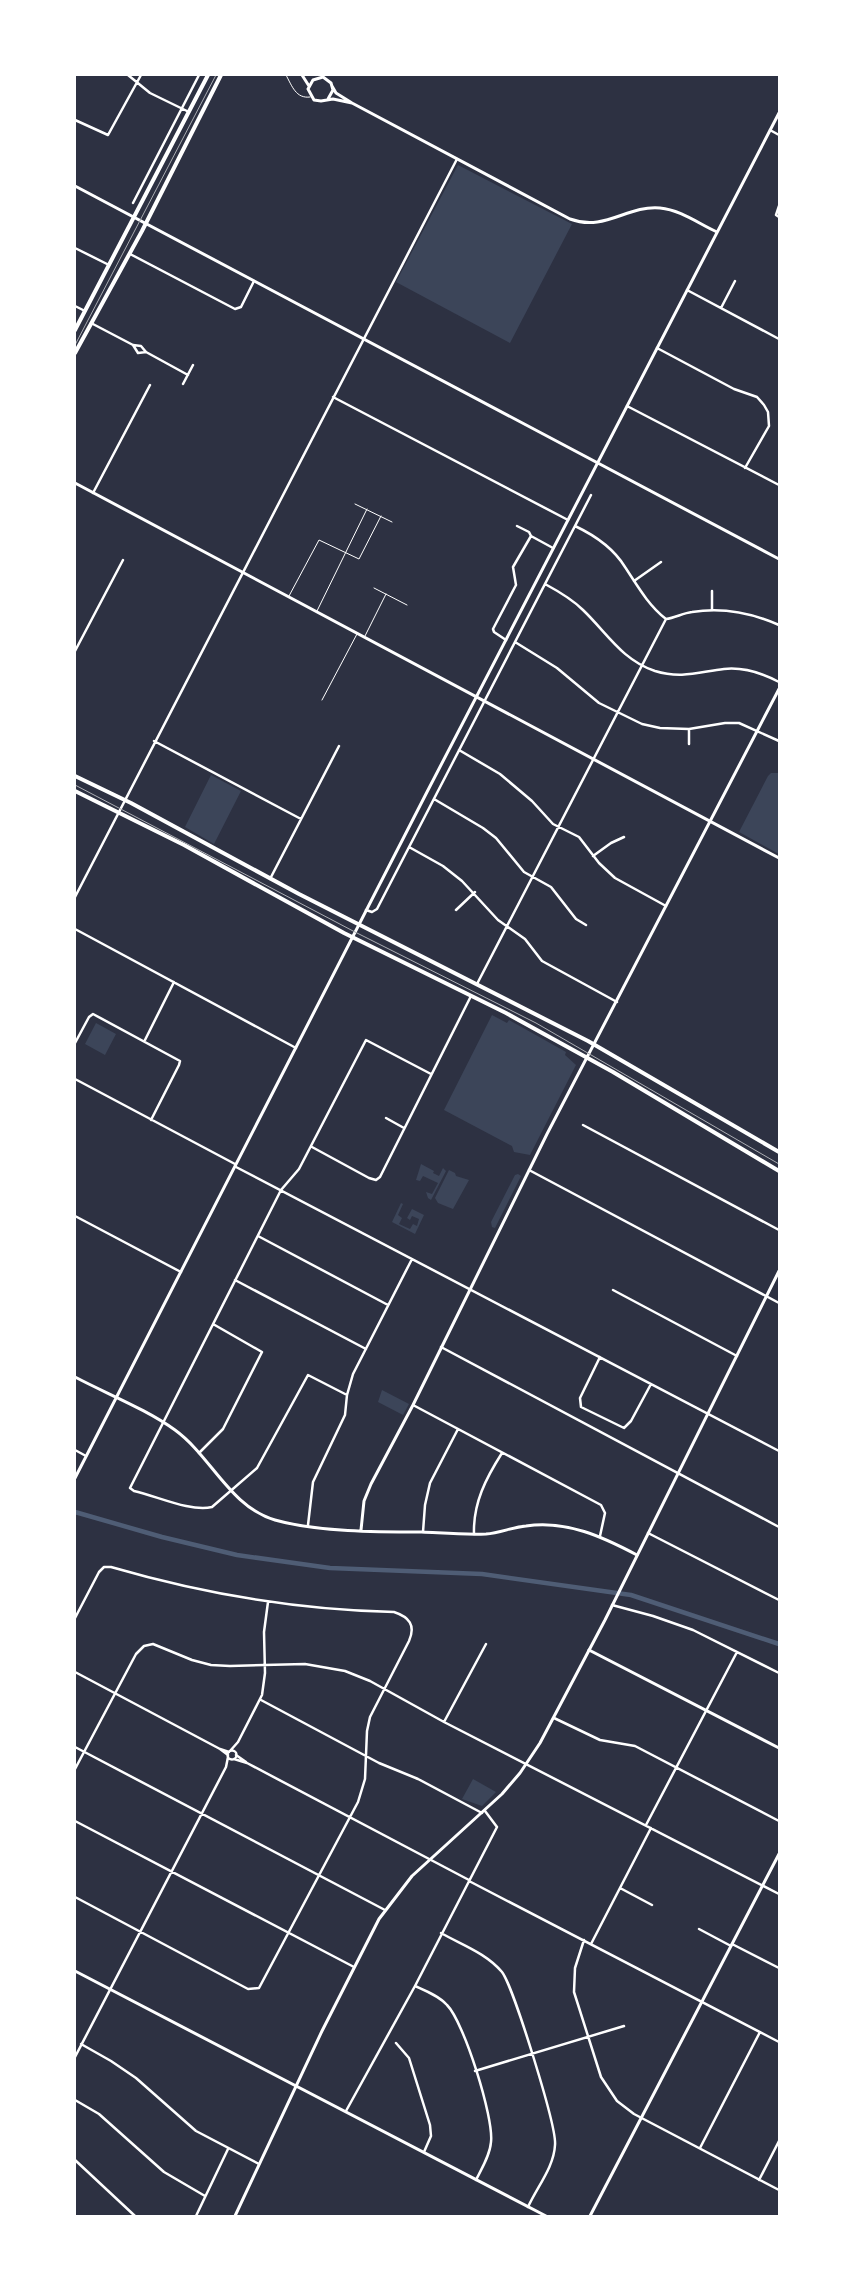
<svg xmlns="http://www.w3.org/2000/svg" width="854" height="2291" font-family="'Titillium Web',sans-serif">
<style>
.green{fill:#3c4559}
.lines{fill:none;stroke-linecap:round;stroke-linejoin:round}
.canal{stroke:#4f5d75;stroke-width:4.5}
.service{stroke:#fff;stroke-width:1}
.minor{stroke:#fff;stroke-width:2.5}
.tertiary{stroke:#fff;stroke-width:3}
.secondary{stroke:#fff;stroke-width:3}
.primary{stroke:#fff;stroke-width:4}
.tram{stroke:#abadb3;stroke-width:1}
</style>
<rect width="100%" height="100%" fill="#2d3142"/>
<!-- green -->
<path class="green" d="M 458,165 L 572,224 L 510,343 L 396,282 Z
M 771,773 L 779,773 L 779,854 L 739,832 L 768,776 Z
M 211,775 L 241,791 L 214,844 L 185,827 Z
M 492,1015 L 507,1023 L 509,1020 L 566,1052 L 565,1055 L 576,1065 L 530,1155 L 514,1152 L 512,1146 L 444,1110 Z
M 96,1023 L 116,1034 L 105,1055 L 85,1044 Z
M 421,1164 L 434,1171 L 433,1173 L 439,1176 L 443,1168 L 446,1171 L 431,1200 L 428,1198 L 426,1192 L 432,1194 L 438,1183 L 423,1176 L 420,1181 L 416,1180 Z
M 449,1170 L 455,1173 L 456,1176 L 469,1180 L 453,1209 L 438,1203 L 435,1198 Z
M 518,1174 L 521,1176 L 495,1228 L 492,1227 L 491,1222 L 515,1175 Z
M 401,1203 L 403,1204 L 398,1215 L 402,1218 L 399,1224 L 410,1229 L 413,1224 L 417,1226 L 419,1219 L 412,1216 L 410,1220 L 407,1218 L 412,1209 L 424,1215 L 415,1234 L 392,1222 Z
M 382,1390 L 409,1404 L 403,1415 L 378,1402 Z
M 473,1779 L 496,1792 L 482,1806 L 462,1799 Z"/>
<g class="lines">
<!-- canal -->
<path class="canal" d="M 75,1512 L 162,1537 L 237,1555 L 330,1568 L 482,1574 L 631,1595 L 779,1644"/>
<!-- service -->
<path class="service" d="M 286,75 C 292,86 296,99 310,97
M 355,504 L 392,522
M 374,588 L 407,605
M 289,596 L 319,540 L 359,559 L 381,516
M 317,611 L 367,509
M 365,636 L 386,594
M 322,700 L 357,634"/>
<!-- minor -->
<path class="minor" d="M 128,75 L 150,93 L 189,112
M 75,120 L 108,135 L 141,75
M 770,130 L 779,135
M 133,203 L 199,75
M 779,206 L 776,215 L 779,217
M 75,248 L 109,265
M 130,254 L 235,309 L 241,307 L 254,281
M 687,290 L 779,339
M 75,306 L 85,311
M 721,308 L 735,281
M 91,323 L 133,345 L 141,346 L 146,352 L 188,375
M 133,345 L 138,353 L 146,352
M 657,348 L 734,389 L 757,397 L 764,405 L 768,412 L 769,426 L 745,468
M 183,384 L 193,365
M 333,397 L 568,520
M 627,406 L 779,485
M 93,493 L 150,385
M 517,526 L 529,532 L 531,536
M 575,526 C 594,535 614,549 625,567 C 637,585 648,605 666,619 C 675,618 683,613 692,612 C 722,607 752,613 779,625
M 634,581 L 661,562
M 545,584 C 558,591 572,599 583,610 C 607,633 622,660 655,671 C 681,679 699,672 724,669 C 743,667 762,673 779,682
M 712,591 L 712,610
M 506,640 L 494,632 L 493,629 L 516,585 L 513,567 L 531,536 L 553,548
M 515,642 L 557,668 L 599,703 L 642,724 L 660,728 L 689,729 L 725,723 L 739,723 L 779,741
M 75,651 L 123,560
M 689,729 L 689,744
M 154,741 L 301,819
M 459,750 L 500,774 L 532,801 L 553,824 L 579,837 L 599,863 L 615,878 L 666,906
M 434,799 L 483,828 L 496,838 L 524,872 L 551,887 L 576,919 L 586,925
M 409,847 L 443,866 L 462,881 L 498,920 L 525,939 L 542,961 L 617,1002
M 593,856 L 611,843 L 624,837
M 270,879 L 339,746
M 75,897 L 457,159
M 366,910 L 372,912 L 377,909 L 591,495
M 456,910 L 475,892
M 75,929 L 296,1048
M 477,984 L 666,619
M 145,1040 L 174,982
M 75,1043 L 89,1017 L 93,1014 L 180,1061 L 179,1065 L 151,1120
M 75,1079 L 235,1164
M 386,1118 L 404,1128
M 583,1125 L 779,1230
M 312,1147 L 369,1178 L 376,1180 L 380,1177 L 471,996
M 236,1167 L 779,1451
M 529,1170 L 779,1303
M 75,1216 L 181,1272
M 258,1236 L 388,1305
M 235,1280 L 366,1349
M 613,1290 L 737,1356
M 441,1347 L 779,1527
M 600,1357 L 580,1398 L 581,1407 L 624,1428 L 631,1421 L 651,1384
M 413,1405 L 601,1505 L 605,1513 L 600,1536
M 75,1450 L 86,1456
M 199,1453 L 223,1429 L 262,1352 L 213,1324
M 130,1488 L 281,1190 L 299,1169 L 366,1040 L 431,1074
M 130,1488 L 134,1491 C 157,1496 190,1512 212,1507 L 257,1468 L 308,1375 L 347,1395
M 308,1525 L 313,1482 L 345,1415 L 347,1395 L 353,1374 L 412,1259
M 423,1532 L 425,1505 L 430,1483 L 458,1429
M 648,1533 L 779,1600
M 474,1534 C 473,1503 486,1478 502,1453
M 612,1605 L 653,1616 L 693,1630 L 779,1673
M 75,1618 L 99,1572 L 104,1567 L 111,1567 C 204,1594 297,1610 394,1612 C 409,1617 416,1625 409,1641 L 370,1717 L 367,1731 L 365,1779 L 358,1802 L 259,1988 L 248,1989 L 75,1897
M 75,1672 L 220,1749 L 229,1752
M 261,1700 L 379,1763 L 418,1779 L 482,1813
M 554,1718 L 600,1740 L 635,1746 L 779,1821
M 444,1722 L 486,1644
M 75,1747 L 385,1910
M 220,1749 L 228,1755
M227.5 1755a4.5 4.5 0 1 1 9 0a4.5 4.5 0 1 1-9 0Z
M 230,1751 L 238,1742 L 262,1695 L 265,1673 L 264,1632 L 268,1602
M 236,1755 L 246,1762
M 234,1759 L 247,1763 L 469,1880
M 75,1769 L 136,1654 L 144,1646 L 153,1644 L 192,1660 L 211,1665 L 230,1666 L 305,1664 L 345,1671 L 370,1681 L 444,1722 L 779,1894
M 75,1821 L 354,1967
M 646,1825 L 737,1652
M 469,1881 L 779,2042
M 620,1888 L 652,1905
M 699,1929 L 731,1946
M 441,1933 C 462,1945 486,1953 502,1972 C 513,1986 557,2127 555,2145 C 554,2167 537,2187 528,2207
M 584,1940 L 575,1968 L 574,1992 L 601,2077 L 617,2101 L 634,2114 L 779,2190
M 591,1944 L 651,1828
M 732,1944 L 779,1968
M 415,1986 C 426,1991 439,1996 447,2005 C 464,2022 494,2118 491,2142 C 490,2155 482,2168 476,2180
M 396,2043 L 409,2058 L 430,2125 L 431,2136 L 424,2152
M 81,2044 L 111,2061 L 136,2078 L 196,2131 L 259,2164
M 75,2057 L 226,1767 L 228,1757
M 475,2071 L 624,2026
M 75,2100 L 99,2114 L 164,2172 L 205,2196
M 346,2111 L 415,1986 L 497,1827 L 485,1811
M 700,2148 L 760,2032
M 75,2160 L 135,2216
M 759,2180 L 779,2141
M 196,2216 L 228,2149"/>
<!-- tertiary -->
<path class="tertiary" d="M 302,75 L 309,86
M 332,86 L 336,93 L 352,103 L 570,219 C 605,232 627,205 660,208 C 681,210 699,224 717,232
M 328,99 L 333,90 L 331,83 L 323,77 L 313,80 L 308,89 L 314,100 L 321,101 L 333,99 L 352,103
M 75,186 L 779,559
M 75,483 L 779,858
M 75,1377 C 107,1394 146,1409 175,1430 C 211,1456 230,1507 275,1520 C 318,1532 377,1532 422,1532 C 443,1533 464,1535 486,1534 C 500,1533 513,1527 526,1526 C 567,1520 603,1537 637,1555
M 75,1478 L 427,792 L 779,113
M 361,1530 L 364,1501 L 371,1484 L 413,1405 L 547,1134 L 779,689
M 589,1650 L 779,1748
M 590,2216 L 779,1854"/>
<!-- secondary -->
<path class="secondary" d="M 75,1971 L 546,2216
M 235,2216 L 322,2031 L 379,1919 L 412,1876 L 502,1794 L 520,1773 L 540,1743 L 605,1620 L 779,1271"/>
<!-- primary -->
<path class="primary" d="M 75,330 L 208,75
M 75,353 L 142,231 L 221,75
M 75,776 L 131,803 L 299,894 L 588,1041 L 779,1152
M 75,791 L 184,845 L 344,933 L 506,1013 L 613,1072 L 779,1171"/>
<!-- tram -->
<path class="tram" d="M 75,345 L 216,75
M 75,785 L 355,932 L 536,1023 L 779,1164"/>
</g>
<!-- border -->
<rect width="854" height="2291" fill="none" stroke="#ffffff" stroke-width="152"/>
</svg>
